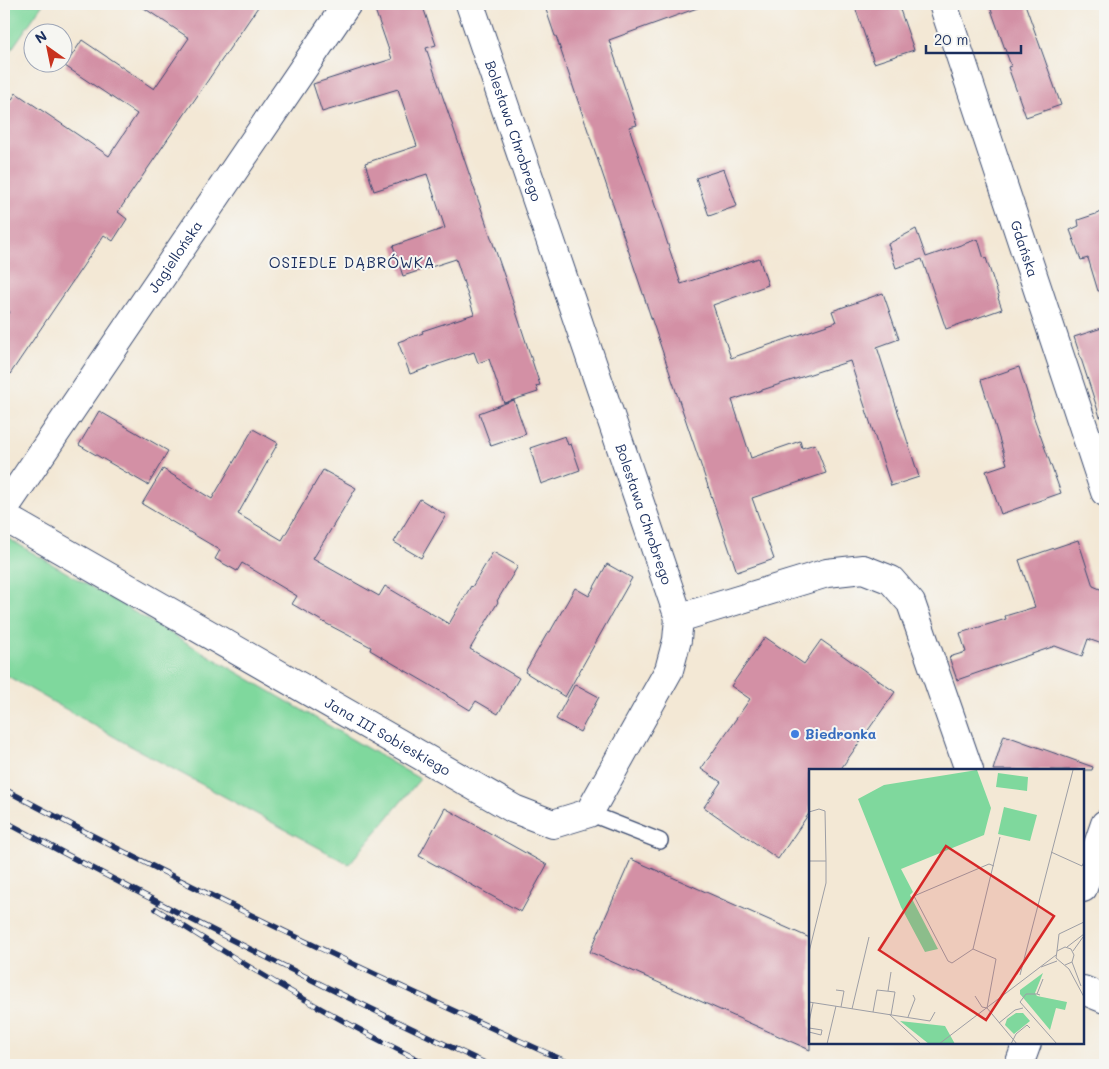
<svg xmlns="http://www.w3.org/2000/svg" width="1109" height="1069" font-family="Mali,sans-serif">
<style>
.green{fill:#7fd89d;stroke:#4d847e}
.building{fill:#d390a5}
.lines{fill:none;stroke-linecap:round;stroke-linejoin:round}
.service-casing{stroke:#3b4b70;stroke-width:18}
.minor-casing{stroke:#3b4b70;stroke-width:30}
.tertiary-casing{stroke:#3b4b70;stroke-width:30}
.service{stroke:#fff;stroke-width:15}
.minor{stroke:#fff;stroke-width:28}
.tertiary{stroke:#fff;stroke-width:28}
.rail-casing{stroke:#1b2f5e;stroke-width:5.5}
.rail{stroke:#f6f6f2;stroke-width:4;stroke-dasharray:11;stroke-linecap:butt}
.shop-dot{fill:#3f7fe0;stroke:#f6f6f2;stroke-width:2}
.labels{text-anchor:middle;stroke-width:4;stroke-linejoin:round;paint-order:stroke}
.street-label{font-size:14px;fill:#1b2f5e;stroke:#f6f6f2}
.shop-label{font-size:14px;font-weight:bold;fill:#366cbe;stroke:#f6f6f2;text-anchor:start}
.neighbourhood-label{font-size:15px;letter-spacing:1px;fill:#1b2f5e;stroke:#f6f6f2}
.inset-road{fill:none;stroke:#9d9ea5;stroke-width:1}
.view{fill:#d62828;fill-opacity:0.15;stroke:#d62828;stroke-width:2.5}
.inset-edge{fill:none;stroke:#1b2f5e;stroke-width:2.5}
</style>
<rect width="100%" height="100%" fill="#f6f6f2"/>
<filter id="ink" filterUnits="userSpaceOnUse"><feTurbulence type="fractalNoise" baseFrequency=".02" numOctaves="2"/><feDisplacementMap in="SourceGraphic" scale="10" xChannelSelector="R" yChannelSelector="G"/><feConvolveMatrix kernelMatrix="1 2 1 2 8 2 1 2 1" color-interpolation-filters="sRGB"/></filter>
<filter id="wash" filterUnits="userSpaceOnUse"><feTurbulence type="fractalNoise" baseFrequency=".0096" numOctaves="4" result="noise"/><feDisplacementMap in="SourceGraphic" scale="20" xChannelSelector="R" yChannelSelector="G"/><feGaussianBlur stdDeviation="1.12" result="paint"/><feColorMatrix in="noise" values="0 0 0 0 0 0 0 0 0 0 0 0 0 0 0 0 0 1.4 0 .05"/><feComposite in="paint" operator="in"/></filter>
<g filter="url(#wash)">
<rect width="100%" height="100%" fill="#f3e8d5"/>
<!-- green -->
<path class="green" d="M 4,4 L 43,4 L 4,60 Z
M 4,536 L 420,779 L 349,864 L 127,744 L 4,674 Z"/>
<g id="blocks">
<!-- building -->
<path class="building" d="M 138,4 L 260,4 L 118,212 L 127,219 L 113,241 L 104,235 L 4,383 L 4,320 L 10,312 L 4,308 L 4,112 L 16,93 L 109,156 L 137,114 L 65,66 L 82,40 L 154,89 L 189,38 Z
M 373,4 L 422,4 L 436,45 L 426,48 L 506,281 L 540,385 L 536,386 L 538,392 L 504,403 L 489,359 L 478,363 L 474,352 L 410,374 L 398,342 L 423,333 L 422,331 L 474,314 L 456,259 L 403,276 L 393,246 L 445,228 L 427,174 L 374,191 L 365,163 L 417,146 L 398,89 L 322,112 L 313,84 L 392,59 Z
M 544,4 L 700,4 L 700,7 L 609,40 L 637,125 L 629,127 L 681,284 L 759,258 L 768,285 L 713,305 L 731,358 L 836,322 L 832,311 L 883,293 L 899,339 L 877,347 L 919,477 L 891,486 L 850,361 L 732,400 L 751,458 L 800,441 L 802,448 L 815,444 L 826,473 L 752,498 L 774,559 L 737,572 L 556,36 L 555,36 Z
M 854,4 L 898,4 L 914,50 L 874,63 Z
M 989,4 L 1025,4 L 1061,105 L 1026,117 L 1008,67 L 1011,66 Z
M 724,169 L 737,206 L 709,216 L 696,178 Z
M 1105,211 L 1105,290 L 1098,291 L 1088,258 L 1081,260 L 1070,230 L 1079,226 L 1078,220 Z
M 916,229 L 926,257 L 978,239 L 984,259 L 986,258 L 999,297 L 998,298 L 1002,309 L 946,329 L 922,259 L 896,268 L 888,244 Z
M 1105,327 L 1105,416 L 1100,417 L 1074,337 Z
M 1019,367 L 1034,415 L 1033,415 L 1061,493 L 1001,514 L 986,471 L 1007,464 L 981,380 Z
M 514,400 L 526,434 L 491,446 L 479,413 Z
M 99,411 L 168,451 L 148,485 L 79,445 Z
M 253,429 L 278,443 L 238,514 L 282,540 L 323,470 L 356,488 L 313,559 L 379,596 L 385,586 L 449,624 L 471,586 L 472,587 L 493,552 L 518,566 L 497,601 L 498,602 L 470,649 L 519,678 L 498,714 L 476,701 L 470,710 L 447,696 L 447,695 L 370,650 L 371,647 L 327,624 L 292,604 L 297,596 L 242,563 L 237,571 L 215,559 L 220,550 L 142,504 L 163,469 L 212,499 Z
M 565,436 L 568,445 L 571,444 L 580,470 L 541,484 L 530,448 Z
M 420,499 L 446,515 L 421,558 L 394,542 Z
M 1078,540 L 1093,586 L 1105,591 L 1105,645 L 1088,639 L 1082,656 L 1055,646 L 957,680 L 949,657 L 966,652 L 960,633 L 1006,619 L 1005,616 L 1035,607 L 1019,560 Z
M 607,564 L 632,578 L 565,697 L 525,672 L 548,632 L 550,632 L 575,588 L 589,596 Z
M 765,637 L 804,664 L 821,640 L 895,692 L 840,770 L 810,770 L 810,812 L 778,859 L 704,807 L 721,782 L 701,769 L 750,699 L 731,686 Z
M 575,684 L 599,697 L 580,732 L 556,719 Z
M 1004,735 L 1093,767 L 1092,770 L 993,770 Z
M 445,808 L 547,865 L 521,912 L 419,856 Z
M 631,859 L 810,938 L 810,1050 L 590,952 Z"/>
</g>
</g>
<g filter="url(#ink)">
<use href="#blocks" fill-opacity="0" stroke="#3b4b70" stroke-width="1"/>
<g class="lines">
<defs>
<path id="service" d="M 589,813 L 660,841"/>
<g id="minor">
<path id="s1" d="M 470,4 L 679,618 L 827,573 L 863,569 L 891,580 L 911,603 L 969,770"/>
<path id="s2" d="M 943,4 L 1105,492"/>
<path id="s3" d="M 4,509 L 347,4"/>
<path id="s4" d="M 4,517 L 514,809 L 553,824 L 589,813 L 669,670 L 677,640 L 679,618"/>
<path d="M 1083,990 L 1105,999"/>
</g>
<path id="tertiary" d="M 1083,888 L 1105,824
M 1019,1065 L 1027,1043"/>
</defs>
<!-- service casing -->
<use href="#service" class="service-casing"/>
<!-- minor casing -->
<use href="#minor" class="minor-casing"/>
<!-- tertiary casing -->
<use href="#tertiary" class="tertiary-casing"/>
<!-- service -->
<use href="#service" class="service"/>
<!-- minor -->
<use href="#minor" class="minor"/>
<!-- tertiary -->
<use href="#tertiary" class="tertiary"/>
<defs>
<path id="rail" d="M 4,789 C 190,889 381,979 574,1065
M 4,821 C 163,907 325,988 489,1065
M 156,909 C 179,923 202,938 225,952 C 291,993 359,1031 429,1065"/>
</defs>
<!-- rail casing -->
<use href="#rail" class="rail-casing"/>
<!-- rail -->
<use href="#rail" class="rail"/>
</g>
</g>
<!-- markers -->
<circle class="shop-dot" cx="795" cy="734" r="5"/>
<g class="labels">
<!-- street labels -->
<g class="street-label">
<text dy="5" stroke="none"><textPath href="#s1" startOffset="134">Bolesława Chrobrego</textPath></text>
<text dy="5" stroke="none"><textPath href="#s2" startOffset="258">Gdańska</textPath></text>
<text dy="5" stroke="none"><textPath href="#s3" startOffset="305">Jagiellońska</textPath></text>
<text dy="5" stroke="none"><textPath href="#s1" startOffset="539">Bolesława Chrobrego</textPath></text>
<text dy="5" stroke="none"><textPath href="#s4" startOffset="442">Jana III Sobieskiego</textPath></text>
</g>
<!-- shop labels -->
<g class="shop-label">
<text x="805" y="739">Biedronka</text>
</g>
<!-- neighbourhood labels -->
<g class="neighbourhood-label">
<text x="352" y="268">OSIEDLE DĄBRÓWKA</text>
</g>
</g>
<!-- overview -->
<g transform="translate(809 769)">
<rect width="275" height="275" fill="#f3e8d5"/>
<path d="M 168,1 L 182,39 L 175,66 L 92,100 L 104,123 L 101,126 L 129,180 L 116,183 L 92,138 L 49,30 L 75,16 ZM 189,4 L 219,8 L 218,22 L 187,18 ZM 195,38 L 228,46 L 221,72 L 189,65 ZM 234,204 L 226,224 L 228,227 L 258,233 L 256,241 L 247,239 L 241,261 L 211,225 L 211,221 ZM 207,244 L 214,244 L 221,252 L 205,265 L 196,256 L 198,250 ZM 91,252 L 136,257 L 146,275 L 120,275 Z" fill="#7fd89d"/>
<path class="inset-road" d="M 0,43 L 10,40 L 16,42 L 17,92 L 17,114 L 0,183M 242,83 L 273,97 L 275,93M 0,92 L 17,92M 258,178 L 275,165M 164,180 L 143,194 L 139,192 L 105,127 L 180,95 L 185,97M 248,182 L 250,165 L 275,153M 264,182 L 274,168M 263,193 L 272,217M 256,196 L 263,193 L 265,186 L 262,180 L 256,178 L 248,182 L 247,189 L 260,200 L 275,228M 232,198 L 248,192M 211,206 L 264,1M 27,221 L 35,222 L 32,238M 79,222 L 82,203M 228,225 L 217,225 L 211,233 L 248,275M 231,226 L 228,225 L 234,210M 166,227 L 173,238 L 178,239M 0,233 L 121,252 L 126,243M 178,239 L 187,190 L 164,180 L 191,68M 178,239 L 208,275M 43,240 L 60,168M 64,243 L 68,221 L 86,223 L 82,246M 80,245 L 112,275M 99,248 L 106,230 L 104,226M 0,253 L 4,234M 190,254 L 206,241 L 214,239M 0,259 L 13,261 L 12,266 L 0,263M 18,275 L 27,237M 130,275 L 247,186M 202,275 L 207,265 L 218,256 L 221,259"/>
<path class="view" d="M 137,77 L 245,147 L 177,251 L 70,181 Z"/>
<rect width="275" height="275" class="inset-edge"/>
</g>
<!-- margin -->
<rect width="1109" height="1069" fill="none" stroke="#f6f6f2" stroke-width="20"/>
<!-- north arrow -->
<g transform="translate(48 48) rotate(327)"><circle r="24" fill="#f6f6f2" stroke="#9ea6b7"/>
<path d="M0-4L9 19L0 12L-9 19Z" fill="#c8321e"/>
<text y="-8" font-size="14" font-weight="bold" text-anchor="middle" fill="#1b2f5e">N</text>
</g>
<!-- scale -->
<path d="M926 45v8h95v-8" fill="none" stroke="#1b2f5e" stroke-width="2.5"/>
<text x="934" y="45" font-size="15" fill="#1b2f5e" stroke="#f6f6f2" stroke-width="4" paint-order="stroke">20 m</text>
</svg>
